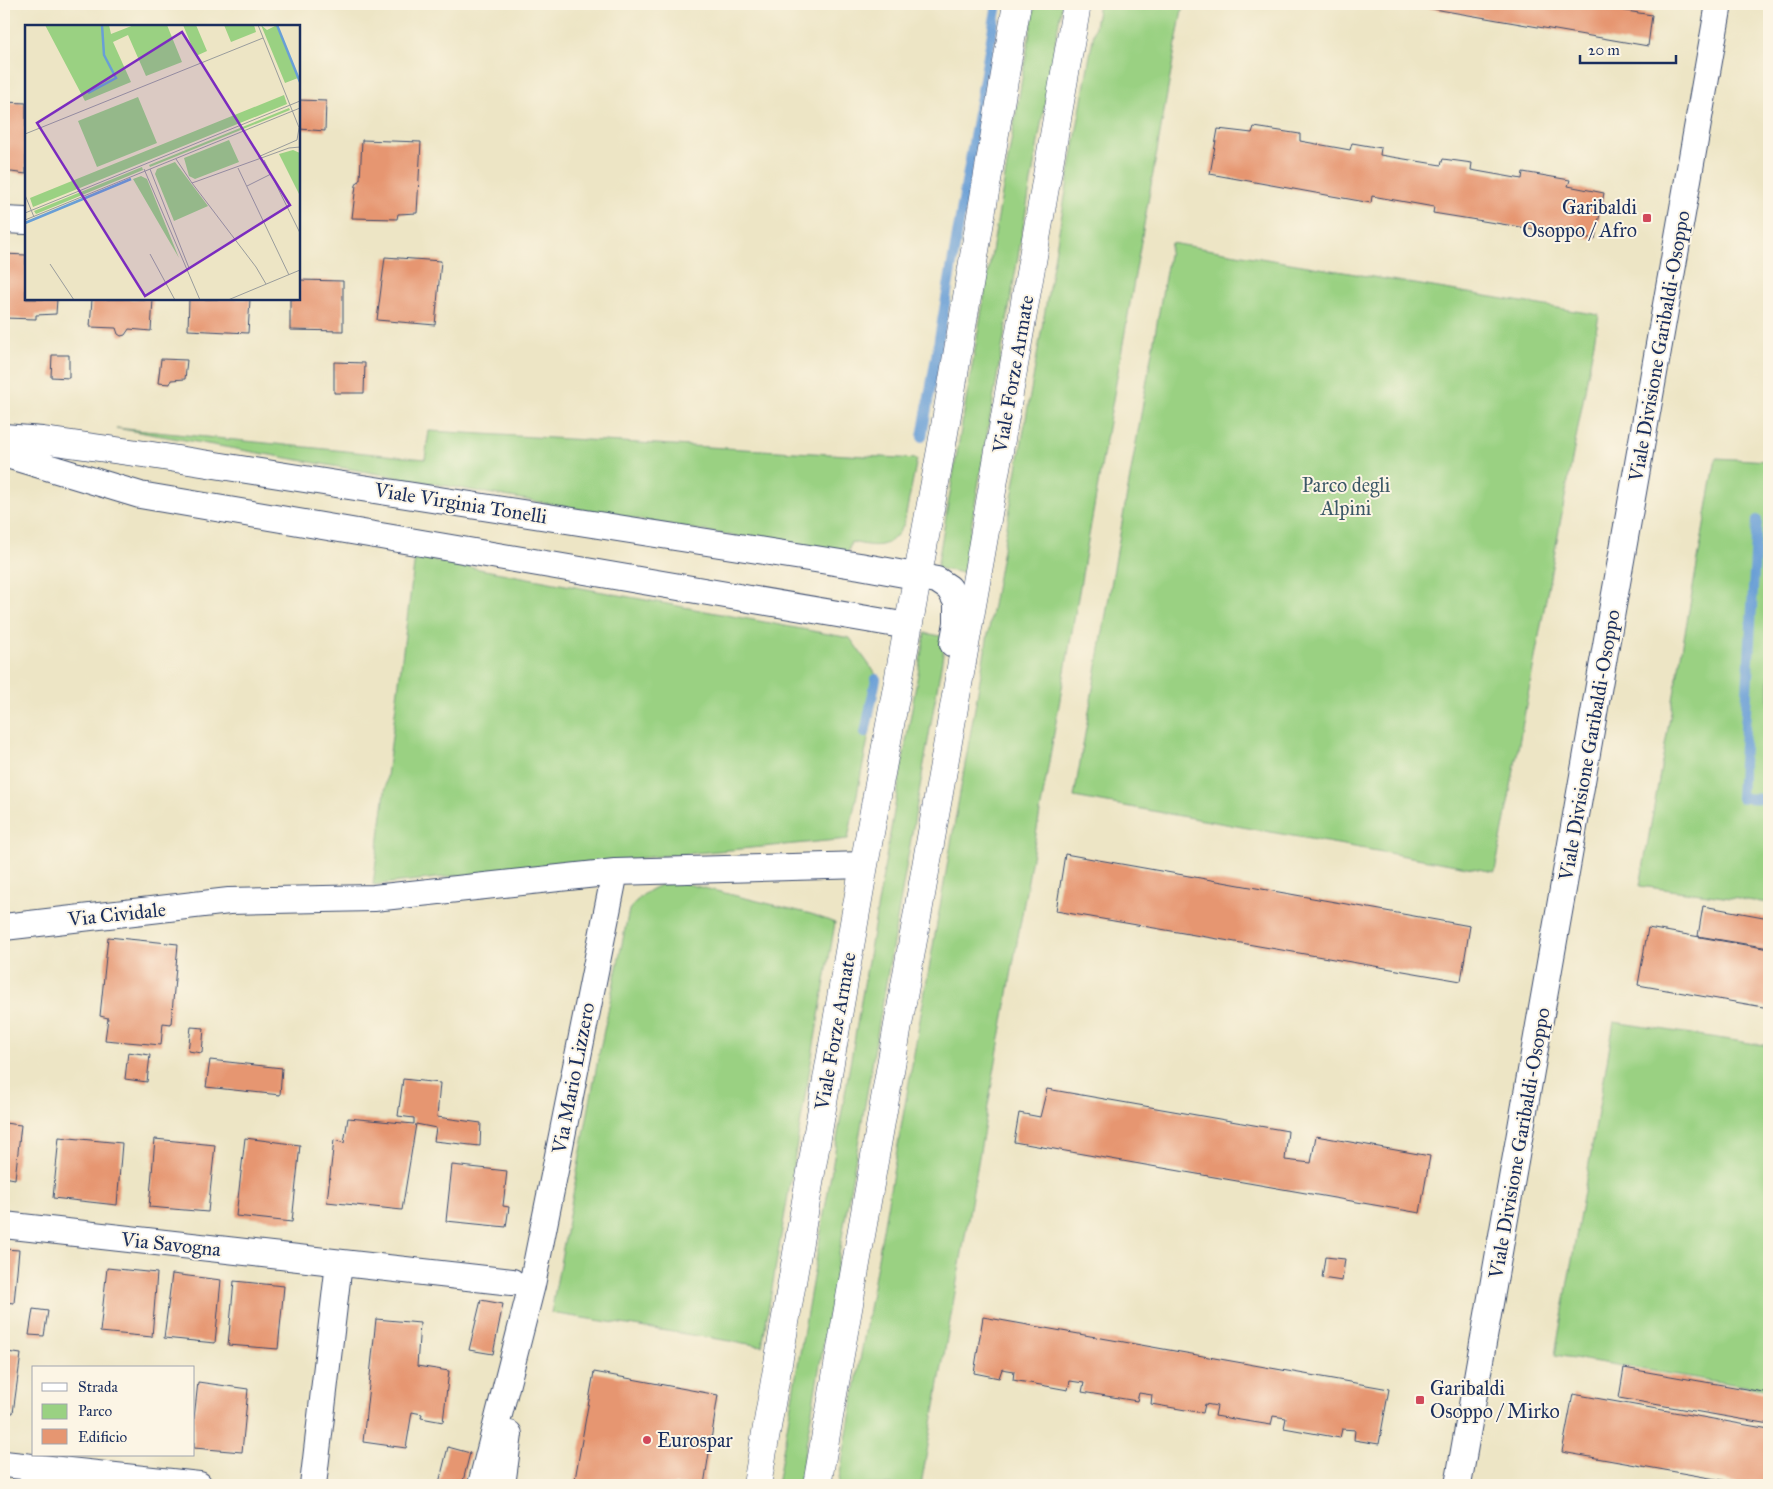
<svg xmlns="http://www.w3.org/2000/svg" width="1773" height="1489" font-family="'IM FELL Great Primer',serif">
<style>
.green{fill:#9ad182;stroke:#5a8070}
.lines{fill:none;stroke-linecap:round;stroke-linejoin:round}
.stream{stroke:#699fd6;stroke-width:10}
.building{fill:#e69671}
.street-casing{stroke:#3a4a6d;stroke-width:28}
.secondary-casing{stroke:#3a4a6d;stroke-width:29}
.street{stroke:#fff;stroke-width:26}
.secondary{stroke:#fff;stroke-width:28}
.poi-dot{fill:#d1495b;stroke:#fcf5e5;stroke-width:2}
.labels{text-anchor:middle;stroke-width:4;stroke-linejoin:round;paint-order:stroke}
.poi-label{font-size:20px;fill:#1b2f5e;stroke:#fcf5e5;text-anchor:start}
.street-label{font-size:20px;fill:#1b2f5e;stroke:#fcf5e5}
.park-label{font-size:20px;fill:#3b5867;stroke:#fcf5e5}
.inset-river{fill:none;stroke:#699fd6;stroke-width:2.5}
.inset-road{fill:none;stroke:#999c9c;stroke-width:1}
.view{fill:#7b2cbf;fill-opacity:0.15;stroke:#7b2cbf;stroke-width:2.5}
.inset-edge{fill:none;stroke:#1b2f5e;stroke-width:2.5}
</style>
<rect width="100%" height="100%" fill="#fcf5e5"/>
<filter id="ink" filterUnits="userSpaceOnUse"><feTurbulence type="fractalNoise" baseFrequency=".02" numOctaves="2"/><feDisplacementMap in="SourceGraphic" scale="10" xChannelSelector="R" yChannelSelector="G"/><feConvolveMatrix kernelMatrix="1 2 1 2 8 2 1 2 1" color-interpolation-filters="sRGB"/></filter>
<filter id="wash" filterUnits="userSpaceOnUse"><feTurbulence type="fractalNoise" baseFrequency=".0096" numOctaves="4" result="noise"/><feDisplacementMap in="SourceGraphic" scale="20" xChannelSelector="R" yChannelSelector="G"/><feGaussianBlur stdDeviation="1.12" result="paint"/><feColorMatrix in="noise" values="0 0 0 0 0 0 0 0 0 0 0 0 0 0 0 0 0 1.4 0 .05"/><feComposite in="paint" operator="in"/></filter>
<g filter="url(#wash)">
<rect width="100%" height="100%" fill="#ede5c5"/>
<!-- green -->
<path class="green" d="M 1035,4 L 1062,4 L 963,573 L 937,568 Z
M 1099,4 L 1183,4 L 921,1485 L 838,1485 Z
M 1171,243 L 1599,315 L 1495,872 L 1074,797 Z
M 116,428 L 425,459 L 429,431 L 917,459 L 904,524 C 890,551 876,547 851,542 L 847,556 Z
M 1716,458 L 1769,461 L 1769,903 L 1640,886 Z
M 415,557 L 850,638 L 880,680 L 848,839 C 690,854 531,867 373,885 Z
M 925,633 L 946,637 L 799,1485 L 777,1485 Z
M 675,881 L 811,914 L 835,923 L 762,1346 L 551,1313 L 598,1059 L 629,910 C 641,893 655,885 675,881 Z
M 1614,1022 L 1769,1046 L 1769,1390 L 1555,1355 Z"/>
<g class="lines">
<!-- stream -->
<path class="stream" d="M 922,437 L 997,4
M 1757,520 L 1741,798 L 1769,799
M 865,733 L 876,679"/>
</g>
<g id="blocks">
<!-- building -->
<path class="building" d="M 1405,4 L 1581,4 L 1652,15 L 1648,46 Z
M 299,100 L 326,101 L 325,131 L 299,129 Z
M 4,102 L 26,103 L 26,174 L 4,171 Z
M 1254,127 L 1300,134 L 1300,141 L 1350,150 L 1352,143 L 1381,148 L 1380,155 L 1441,165 L 1443,159 L 1472,163 L 1471,170 L 1522,179 L 1523,172 L 1570,180 L 1568,186 L 1604,193 L 1595,239 L 1433,213 L 1434,207 L 1372,196 L 1371,203 L 1210,174 L 1218,129 L 1252,133 Z
M 362,140 L 421,142 L 417,213 L 398,214 L 397,219 L 352,218 L 356,185 L 360,179 Z
M 4,254 L 26,255 L 26,299 L 57,299 L 56,314 L 36,315 L 36,319 L 4,318 Z
M 385,257 L 441,261 L 435,325 L 377,320 Z
M 299,280 L 343,281 L 343,331 L 290,330 L 290,299 L 299,299 Z
M 92,299 L 153,299 L 151,331 L 129,329 L 125,335 L 121,336 L 118,334 L 116,328 L 90,327 Z
M 189,299 L 250,299 L 248,333 L 188,330 Z
M 52,355 L 69,355 L 69,378 L 51,377 Z
M 161,359 L 187,360 L 185,379 L 171,380 L 170,384 L 158,383 Z
M 334,362 L 365,363 L 364,393 L 334,393 Z
M 1065,854 L 1470,926 L 1461,981 L 1056,911 Z
M 1703,906 L 1769,918 L 1769,948 L 1698,936 Z
M 1648,928 L 1769,949 L 1769,1008 L 1638,985 Z
M 108,937 L 178,944 L 171,1024 L 163,1023 L 161,1045 L 105,1040 L 108,1018 L 100,1016 Z
M 191,1027 L 204,1028 L 202,1053 L 188,1051 Z
M 128,1052 L 150,1055 L 147,1082 L 125,1079 Z
M 210,1060 L 282,1068 L 280,1095 L 206,1087 Z
M 403,1079 L 440,1083 L 437,1117 L 481,1123 L 480,1146 L 434,1141 L 436,1128 L 416,1124 L 402,1210 L 327,1202 L 334,1140 L 344,1143 L 348,1118 L 414,1124 L 414,1118 L 398,1116 Z
M 1047,1089 L 1288,1131 L 1285,1160 L 1311,1163 L 1316,1136 L 1430,1156 L 1420,1213 L 1014,1142 L 1019,1113 L 1040,1117 Z
M 4,1123 L 21,1125 L 15,1179 L 4,1177 Z
M 59,1137 L 122,1143 L 117,1205 L 53,1198 Z
M 245,1138 L 300,1145 L 292,1222 L 236,1216 Z
M 155,1139 L 215,1145 L 208,1212 L 149,1207 Z
M 452,1165 L 507,1171 L 503,1206 L 509,1207 L 506,1227 L 446,1221 Z
M 4,1249 L 19,1250 L 14,1303 L 4,1302 Z
M 1325,1257 L 1345,1259 L 1342,1281 L 1322,1278 Z
M 107,1268 L 157,1273 L 152,1337 L 100,1332 Z
M 172,1274 L 221,1280 L 215,1343 L 164,1338 Z
M 234,1281 L 284,1286 L 278,1349 L 228,1345 Z
M 481,1300 L 503,1304 L 493,1354 L 469,1350 Z
M 33,1309 L 48,1311 L 44,1336 L 29,1335 Z
M 983,1317 L 1389,1389 L 1379,1444 L 1354,1440 L 1355,1430 L 1342,1429 L 1340,1438 L 1284,1428 L 1286,1418 L 1273,1416 L 1271,1425 L 1215,1416 L 1217,1406 L 1205,1404 L 1203,1413 L 1151,1404 L 1152,1395 L 1139,1393 L 1137,1401 L 1082,1392 L 1084,1383 L 1070,1381 L 1068,1390 L 1013,1380 L 1014,1371 L 1002,1369 L 999,1378 L 974,1373 Z
M 376,1319 L 420,1323 L 417,1366 L 449,1371 L 443,1422 L 421,1418 L 422,1414 L 412,1412 L 406,1448 L 363,1442 Z
M 7,1352 L 21,1354 L 13,1413 L 4,1412 L 4,1379 Z
M 1624,1368 L 1769,1393 L 1769,1424 L 1619,1398 Z
M 594,1372 L 718,1395 L 704,1485 L 574,1485 Z
M 198,1382 L 248,1389 L 242,1452 L 194,1448 L 194,1418 Z
M 1573,1394 L 1769,1429 L 1769,1485 L 1750,1485 L 1562,1452 Z
M 448,1447 L 470,1453 L 462,1485 L 439,1483 Z"/>
</g>
</g>
<g filter="url(#ink)">
<use href="#blocks" fill-opacity="0" stroke="#3a4a6d" stroke-width="1"/>
<g class="lines">
<defs>
<path id="street" d="M 4,220 L 26,221
M 4,437 L 42,440 L 151,455 L 860,566 L 937,580 L 949,588 L 957,602 L 957,623 L 953,644
M 4,454 L 140,495 L 908,626
M 4,927 L 229,901 L 374,898 L 615,872
M 4,1225 L 512,1282
M 4,1464 L 199,1485
M 313,1485 L 339,1263
M 481,1485 L 532,1285 L 615,872 L 864,865
M 502,1485 L 509,1434
M 1458,1485 L 1719,4"/>
<path id="secondary" d="M 757,1485 L 864,865 L 941,450 L 1017,4
M 817,1485 C 903,991 992,498 1077,4"/>
</defs>
<!-- street casing -->
<use href="#street" class="street-casing"/>
<!-- secondary casing -->
<use href="#secondary" class="secondary-casing"/>
<!-- street -->
<use href="#street" class="street"/>
<!-- secondary -->
<use href="#secondary" class="secondary"/>
</g>
</g>
<!-- markers -->
<g class="poi-dot">
<rect x="1642" y="213" width="10" height="10" rx="2.5"/>
<rect x="1415" y="1395" width="10" height="10" rx="2.5"/>
<circle cx="647" cy="1440" r="5"/>
</g>
<g class="labels">
<!-- poi labels -->
<g class="poi-label">
<text x="1637" y="214" text-anchor="end">Garibaldi<tspan x="1637" dy="23">Osoppo / Afro</tspan></text>
<text x="1430" y="1395">Garibaldi<tspan x="1430" dy="23">Osoppo / Mirko</tspan></text>
<text x="657" y="1447">Eurospar</text>
</g>
<!-- street labels -->
<g class="street-label">
<text transform="translate(1659 346) rotate(-80)" y="7">Viale Divisione Garibaldi-Osoppo</text>
<text transform="translate(1013 374) rotate(-80)" y="7">Viale Forze Armate</text>
<text transform="translate(461 503) rotate(9)" y="7">Viale Virginia Tonelli</text>
<text transform="translate(1589 745) rotate(-80)" y="7">Viale Divisione Garibaldi-Osoppo</text>
<text transform="translate(117 914) rotate(-6)" y="7">Via Cividale</text>
<text transform="translate(835 1031) rotate(-80)" y="7">Viale Forze Armate</text>
<text transform="translate(573 1078) rotate(-79)" y="7">Via Mario Lizzero</text>
<text transform="translate(1519 1143) rotate(-80)" y="7">Viale Divisione Garibaldi-Osoppo</text>
<text transform="translate(171 1244) rotate(6)" y="7">Via Savogna</text>
</g>
<!-- park labels -->
<g class="park-label">
<text x="1346" y="492">Parco degli<tspan x="1346" dy="23">Alpini</tspan></text>
</g>
</g>
<!-- overview -->
<g transform="translate(25 25)">
<rect width="275" height="275" fill="#ede5c5"/>
<path d="M 20,0 L 84,0 L 86,9 L 109,0 L 142,0 L 157,37 L 121,51 L 103,10 L 88,17 L 106,57 L 60,76 ZM 158,0 L 171,0 L 182,26 L 171,31 ZM 199,0 L 229,0 L 231,7 L 206,17 ZM 236,0 L 242,5 L 252,0 L 273,53 L 260,58 ZM 259,70 L 262,79 L 8,182 L 5,173 ZM 113,72 L 132,118 L 72,142 L 53,96 ZM 264,83 L 265,85 L 125,142 L 124,140 ZM 204,115 L 214,137 L 170,154 L 164,151 L 159,133 ZM 268,125 L 275,128 L 275,171 L 254,129 ZM 150,137 L 183,181 L 149,196 L 130,149 L 132,144 ZM 117,142 L 118,145 L 11,189 L 9,186 ZM 116,151 L 122,154 L 154,233 L 108,154 Z" fill="#9ad182"/>
<path class="inset-river" d="M 252,0 L 275,57M 63,68 L 91,53 L 79,30 L 77,0M 0,198 L 106,154"/>
<path class="inset-road" d="M 233,0 L 275,105M 0,109 L 238,13M 233,132 L 272,115 L 274,103M 151,134 L 167,158 L 264,123 L 275,122M 239,135 L 275,208M 213,143 L 264,250M 119,144 L 175,275M 125,144 L 164,243M 167,158 L 231,242 L 241,259M 222,161 L 246,149M 0,170 L 9,192M 0,188 L 275,76M 0,195 L 275,83M 125,229 L 150,275M 25,239 L 49,275M 203,275 L 275,245"/>
<path class="view" d="M 157,7 L 265,180 L 120,271 L 12,98 Z"/>
<rect width="275" height="275" class="inset-edge"/>
</g>
<!-- margin -->
<rect width="1773" height="1489" fill="none" stroke="#fcf5e5" stroke-width="20"/>
<!-- legend -->
<rect x="32" y="1366" width="162" height="90" fill="#fcf5e5" stroke="#a2a6af"/>
<rect x="42" y="1383" width="25" height="8" fill="#ffffff" stroke="#a2a6af"/>
<text x="78" y="1392" font-size="15" fill="#1b2f5e">Strada</text>
<rect x="42" y="1404" width="25" height="15" fill="#9ad182" stroke="#a2a6af"/>
<text x="78" y="1416" font-size="15" fill="#1b2f5e">Parco</text>
<rect x="42" y="1429" width="25" height="15" fill="#e69671" stroke="#a2a6af"/>
<text x="78" y="1442" font-size="15" fill="#1b2f5e">Edificio</text>
<!-- scale -->
<path d="M1580 55v8h96v-8" fill="none" stroke="#1b2f5e" stroke-width="2.5"/>
<text x="1588" y="55" font-size="15" fill="#1b2f5e" stroke="#fcf5e5" stroke-width="4" paint-order="stroke">20 m</text>
</svg>
